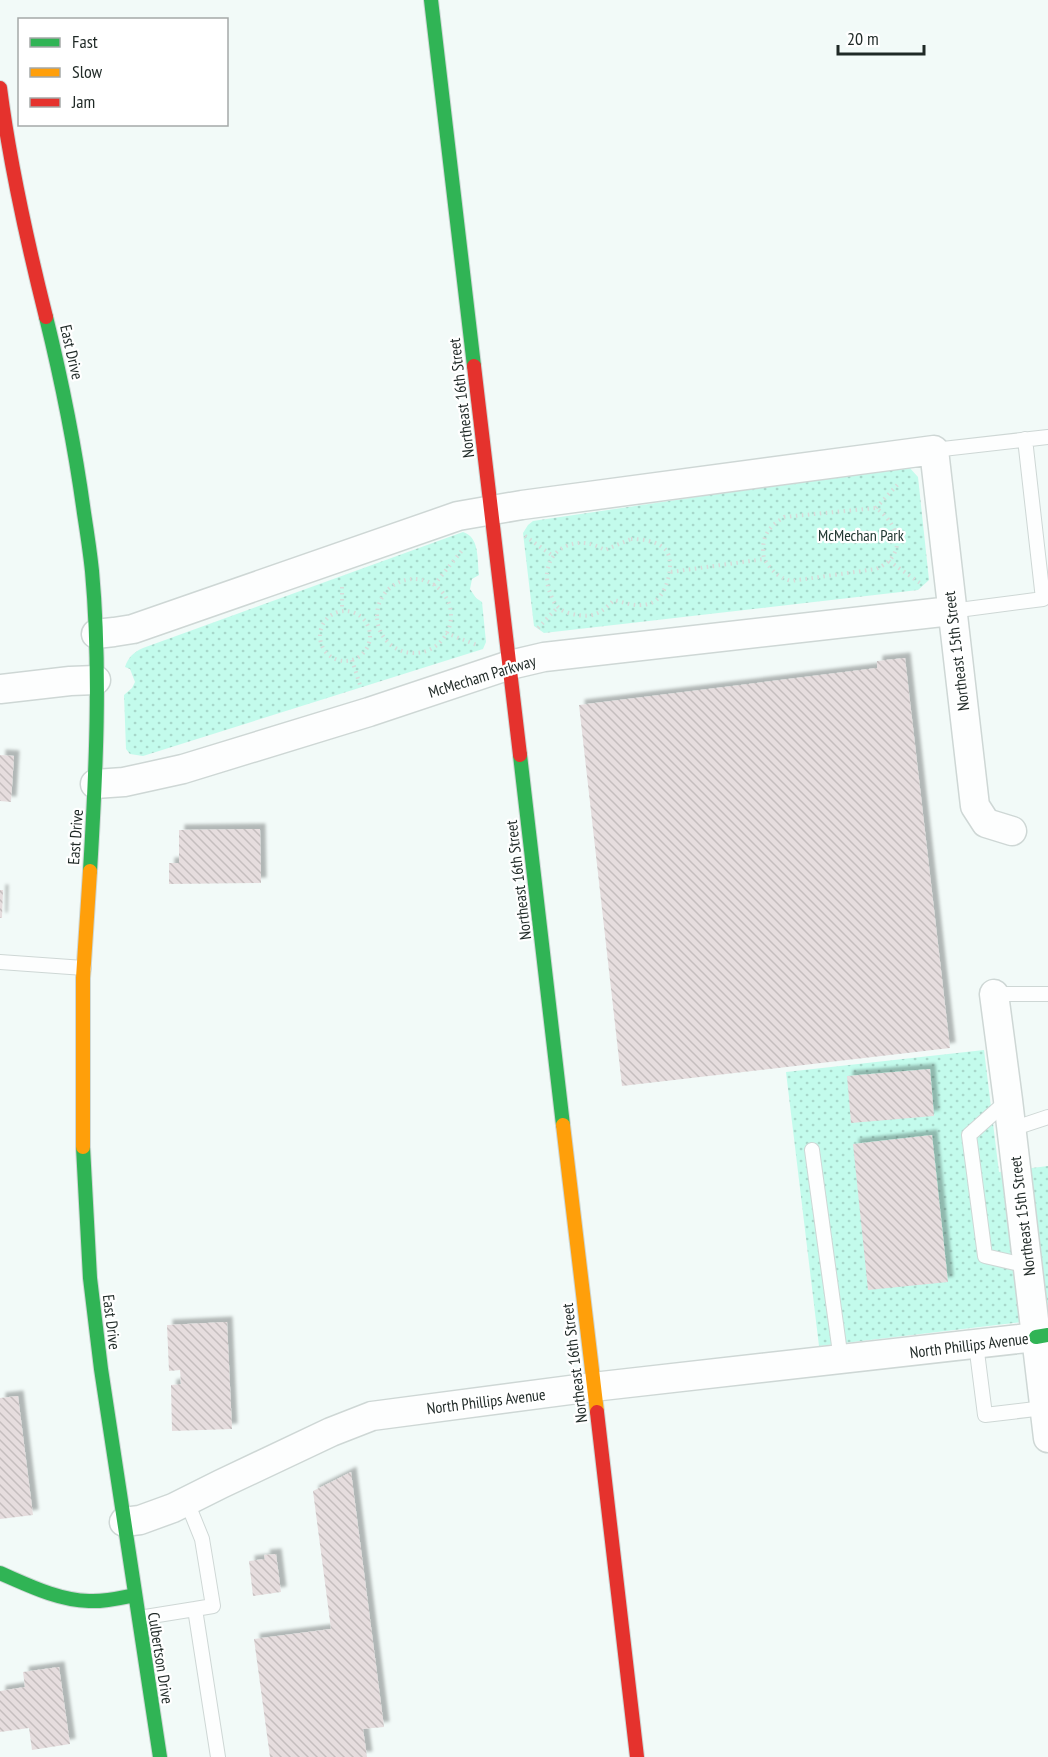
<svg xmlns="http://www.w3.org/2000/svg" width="1048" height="1757" font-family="'PT Sans Narrow',sans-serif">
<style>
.park{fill:url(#park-dots)}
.building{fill:url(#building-back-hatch);filter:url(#shadow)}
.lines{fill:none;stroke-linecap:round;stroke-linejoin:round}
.lane-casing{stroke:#ced7d5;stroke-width:16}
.street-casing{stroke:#ced7d5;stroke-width:31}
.fast-casing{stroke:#ced7d5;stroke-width:16}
.slow-casing{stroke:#ced7d5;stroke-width:16}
.jam-casing{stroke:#ced7d5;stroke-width:16}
.path{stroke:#d8dbd9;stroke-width:4;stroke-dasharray:1.5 4.5;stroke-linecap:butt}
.lane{stroke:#fdfefe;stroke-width:14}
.street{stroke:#fdfefe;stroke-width:28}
.fast{stroke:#30b455;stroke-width:14}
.slow{stroke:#ff9f0a;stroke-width:14}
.jam{stroke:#e5322d;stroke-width:14}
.labels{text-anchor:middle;stroke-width:4.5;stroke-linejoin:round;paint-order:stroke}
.street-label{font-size:16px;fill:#1f2926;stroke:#fff}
.park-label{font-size:16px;fill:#203731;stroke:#fff}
</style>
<defs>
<pattern id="park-dots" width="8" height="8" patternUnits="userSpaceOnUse" patternTransform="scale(1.5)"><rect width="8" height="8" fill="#c3fbec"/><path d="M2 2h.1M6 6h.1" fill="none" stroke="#a7d7ca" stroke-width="1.8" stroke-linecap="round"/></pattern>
<pattern id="building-back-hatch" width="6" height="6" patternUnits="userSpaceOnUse" patternTransform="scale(1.5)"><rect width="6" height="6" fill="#e6ddde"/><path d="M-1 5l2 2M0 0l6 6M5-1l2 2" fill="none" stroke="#c5bebe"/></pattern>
<filter id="shadow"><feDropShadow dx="5.5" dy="-5.5" stdDeviation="1.5" flood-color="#0004"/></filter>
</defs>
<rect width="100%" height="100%" fill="#f2faf8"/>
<!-- park -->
<path class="park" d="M 908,466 L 918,477 L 929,580 L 918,590 L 544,633 L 534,626 L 523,533 L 528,525 L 533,521 Z
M 463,532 C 480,537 477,560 479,575 L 472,579 L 470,589 L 476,598 L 482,602 L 486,642 L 483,649 L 143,756 L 130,754 L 126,749 L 124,695 L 132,688 L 135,682 L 130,669 L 125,667 C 128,657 134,652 143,648 Z
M 984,1050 L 999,1172 L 1048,1166 L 1048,1319 L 819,1346 L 786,1072 Z"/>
<!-- building -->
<path class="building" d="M 905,658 L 950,1048 L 622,1086 L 579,705 L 877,668 L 877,661 Z
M 0,755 L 14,756 L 11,802 L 0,801 Z
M 260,829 L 261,883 L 169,884 L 169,863 L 179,863 L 179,830 Z
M 0,890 L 3,890 L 2,918 L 0,918 Z
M 930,1069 L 934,1116 L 851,1123 L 847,1076 Z
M 932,1135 L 948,1282 L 868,1290 L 853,1144 Z
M 227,1322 L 232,1429 L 172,1431 L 171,1385 L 181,1384 L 180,1370 L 169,1371 L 167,1325 Z
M 18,1396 L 33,1515 L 0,1519 L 0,1398 Z
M 351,1472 L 384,1727 L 363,1729 L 367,1757 L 270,1757 L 254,1639 L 331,1629 L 313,1491 Z
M 276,1554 L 281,1592 L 253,1596 L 249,1561 L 265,1559 L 264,1555 Z
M 59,1667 L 70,1744 L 32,1750 L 29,1728 L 0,1732 L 0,1691 L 25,1687 L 23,1672 Z"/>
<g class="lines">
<defs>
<path id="lane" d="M 934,450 L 1048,437
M 951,611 L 1043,599 L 1025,439
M 0,962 L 84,968
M 994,994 L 1048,994
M 1007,1101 L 969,1135 L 985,1256 L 1028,1266
M 1012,1129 L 1048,1117
M 812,1150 L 841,1360
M 976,1344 L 985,1415 L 1044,1408
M 187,1502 L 202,1539 L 213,1606 L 195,1609
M 139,1618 L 195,1609 L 218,1757"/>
<path id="street" d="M 96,634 L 114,632 L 133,629 L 458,516 L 522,505 L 934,450 L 975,806 L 986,823 L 1012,831
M 0,689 L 70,681 L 96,680
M 95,784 L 124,782 L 183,769 L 369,712 L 510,665 L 544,657 L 951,611
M 994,994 L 1008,1100 L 1048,1438
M 124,1522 L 140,1520 L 173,1508 L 221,1484 L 331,1432 L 372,1416 L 593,1387 L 1036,1337"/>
<path id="fast" d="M 431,0 L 474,366
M 46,317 C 62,382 75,447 84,513 C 87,532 90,552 92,571 C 101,670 96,772 90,871
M 520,755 L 563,1125
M 83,1147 L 90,1278 L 101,1369 L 160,1757
M 1036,1337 L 1048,1335
M 0,1573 C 28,1585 57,1600 89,1601 C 104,1602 120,1598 135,1595"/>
<path id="slow" d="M 563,1125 L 597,1412
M 83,1147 L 83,978 L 90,871"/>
<path id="jam" d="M 0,88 C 10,166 27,241 46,317
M 474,366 L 520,755
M 597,1412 L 637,1757"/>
</defs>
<!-- lane casing -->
<use href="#lane" class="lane-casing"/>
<!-- street casing -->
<use href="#street" class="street-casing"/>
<!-- fast casing -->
<use href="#fast" class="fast-casing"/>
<!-- slow casing -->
<use href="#slow" class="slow-casing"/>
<!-- jam casing -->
<use href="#jam" class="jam-casing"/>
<!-- path -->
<path class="path" d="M 876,508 L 898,484
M 525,536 L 553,556
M 631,539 C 642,539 658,541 666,550 C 676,564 666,598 651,603 C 638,608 626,603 614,600 C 603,611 595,618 578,615 C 571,614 562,612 557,606 C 553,602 551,595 549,590 C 542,567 553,545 579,543 C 588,542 597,546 605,550 Z
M 889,561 L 920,583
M 671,572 L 764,559 C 761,538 766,529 784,517 L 876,508 C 900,525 908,555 876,569 L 791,581 C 777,577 772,571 764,559
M377 616a37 37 0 1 1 74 0a37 37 0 1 1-74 0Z
M 434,585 L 464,548
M 342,587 L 342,610
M320 636a25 25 0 1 1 50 0a25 25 0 1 1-50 0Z
M 538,628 L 558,607
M 446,633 L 477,645
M 352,660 L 360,685"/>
<!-- lane -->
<use href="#lane" class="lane"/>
<!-- street -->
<use href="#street" class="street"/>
<!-- fast -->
<use href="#fast" class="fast"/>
<!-- slow -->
<use href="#slow" class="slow"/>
<!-- jam -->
<use href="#jam" class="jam"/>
</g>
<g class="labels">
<!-- street labels -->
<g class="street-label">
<text transform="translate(72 352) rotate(77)" y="6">East Drive</text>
<text transform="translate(461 398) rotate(-97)" y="6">Northeast 16th Street</text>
<text transform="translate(956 651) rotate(-97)" y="6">Northeast 15th Street</text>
<text transform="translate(482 676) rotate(-17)" y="6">McMecham Parkway</text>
<text transform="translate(75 837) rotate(-86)" y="6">East Drive</text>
<text transform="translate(518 880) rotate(-97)" y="6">Northeast 16th Street</text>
<text transform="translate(1022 1216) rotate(-97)" y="6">Northeast 15th Street</text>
<text transform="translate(112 1322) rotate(83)" y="6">East Drive</text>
<text transform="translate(969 1345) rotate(-7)" y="6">North Phillips Avenue</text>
<text transform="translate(574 1363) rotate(-97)" y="6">Northeast 16th Street</text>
<text transform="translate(486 1401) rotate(-7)" y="6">North Phillips Avenue</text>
<text transform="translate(161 1658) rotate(81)" y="6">Culbertson Drive</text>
</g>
<!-- park labels -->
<g class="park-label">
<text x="861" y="541">McMechan Park</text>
</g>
</g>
<!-- legend -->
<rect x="18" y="18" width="210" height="108" fill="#ffffff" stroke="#a5a9a8" stroke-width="1.5"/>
<rect x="30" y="38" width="30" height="9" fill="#30b455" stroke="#a5a9a8" stroke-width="1.5"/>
<text x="72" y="48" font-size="18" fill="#1f2926">Fast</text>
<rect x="30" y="68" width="30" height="9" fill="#ff9f0a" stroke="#a5a9a8" stroke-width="1.5"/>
<text x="72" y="78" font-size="18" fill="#1f2926">Slow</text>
<rect x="30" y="98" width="30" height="9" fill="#e5322d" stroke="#a5a9a8" stroke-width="1.5"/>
<text x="72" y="108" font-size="18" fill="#1f2926">Jam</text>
<!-- scale -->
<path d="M838 45v9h86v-9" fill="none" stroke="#1f2926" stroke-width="3"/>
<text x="847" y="45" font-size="18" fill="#1f2926" stroke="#ffffff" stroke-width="4.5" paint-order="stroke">20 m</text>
</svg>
